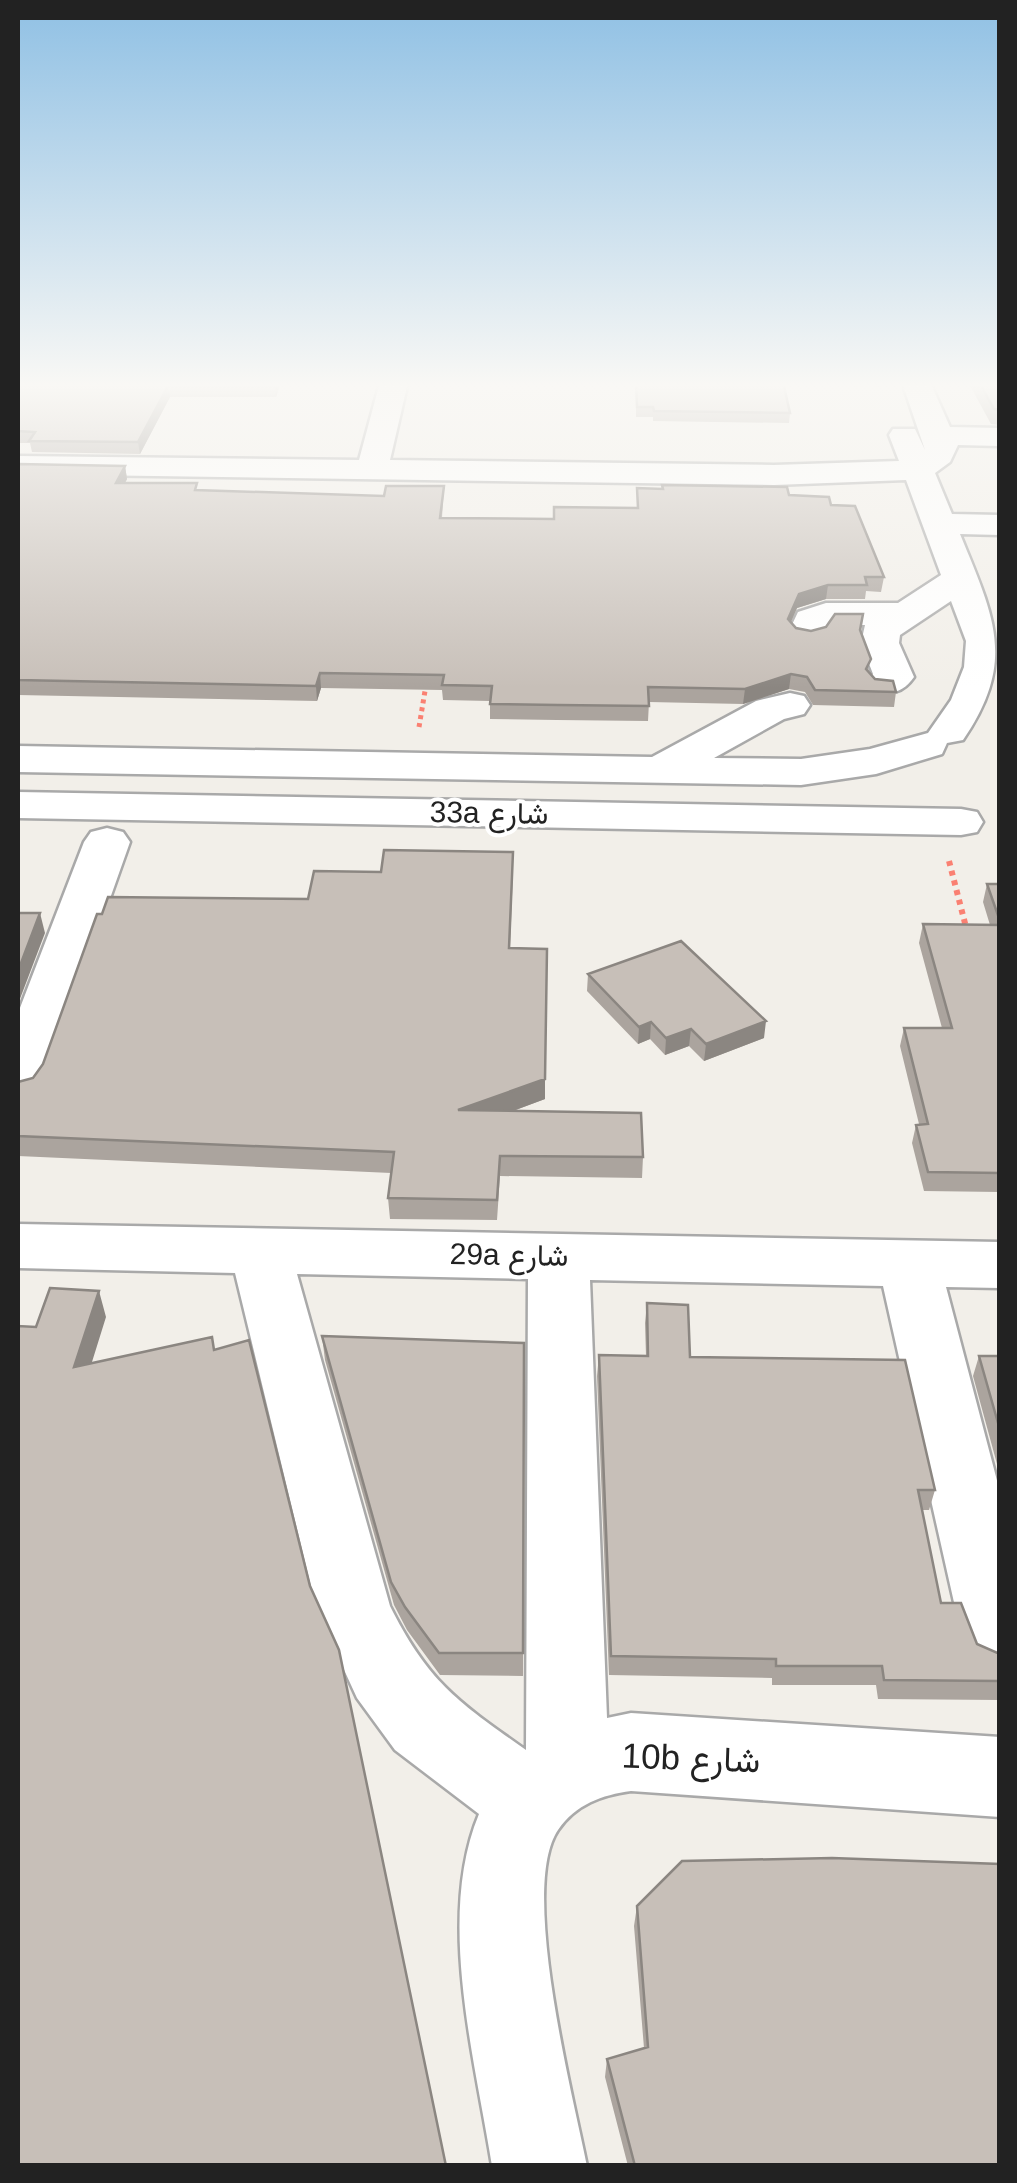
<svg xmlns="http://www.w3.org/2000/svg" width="1017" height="2183" font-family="Arial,Vazirmatn,sans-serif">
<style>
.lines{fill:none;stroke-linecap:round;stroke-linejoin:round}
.minor-casing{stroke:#a9a9a9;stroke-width:5}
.path-far2{stroke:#fa8072;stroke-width:4;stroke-dasharray:2.5 2.5;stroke-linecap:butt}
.path-far1{stroke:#fa8072;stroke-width:5;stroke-dasharray:4 4;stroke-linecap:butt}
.path{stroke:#fa8072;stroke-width:6;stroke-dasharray:5 5;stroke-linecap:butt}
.minor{fill:#fff;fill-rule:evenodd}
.wall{fill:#aba49e}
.shaded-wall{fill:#8b8681}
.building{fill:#c7bfb8;stroke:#8b8681;stroke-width:2.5}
.labels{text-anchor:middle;stroke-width:8;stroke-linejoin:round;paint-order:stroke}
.street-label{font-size:30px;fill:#222;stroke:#fff}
.near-street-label{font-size:35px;fill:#222;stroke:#fff}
</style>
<rect width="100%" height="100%" fill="#f2efe9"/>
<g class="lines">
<defs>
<path id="minor" d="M 380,382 L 408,382 L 390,460 L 774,465 L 899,461 L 889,435 L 893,429 L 915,429 L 925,450 L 902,382 L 930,382 L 950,427 L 1000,428 L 1000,446 L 958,445 L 950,462 L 935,473 L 952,514 L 1000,515 L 1000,535 L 960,534 C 994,617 1017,661 963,740 L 947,743 L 942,754 L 876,774 L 801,785 L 18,772 L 18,746 L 652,757 L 756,701 L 790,693 L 804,696 L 810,705 L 804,714 L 784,719 L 714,758 L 801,759 L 870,749 L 928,733 L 951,700 L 964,667 L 966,641 L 951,601 L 900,635 L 899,643 L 914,677 C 903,693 891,695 873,690 L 867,682 L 873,674 L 861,643 L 865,625 L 831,625 L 821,639 L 808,642 L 795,639 L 789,631 L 798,612 L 826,603 L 898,603 L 941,575 L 906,480 L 774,485 L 18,474 L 18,456 L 359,460 Z
M 18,792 L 961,809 L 977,812 L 983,822 L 977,832 L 961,835 L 18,818 Z
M 107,828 L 123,832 L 130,842 L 45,1082 L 37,1095 L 18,1100 L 18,1013 L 84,842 L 91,832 Z
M 18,1224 L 1000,1242 L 1000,1288 L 946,1287 L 1000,1492 L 1000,1672 L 973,1662 L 962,1638 L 883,1286 L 590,1280 L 607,1718 L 631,1713 L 1000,1737 L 1000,1817 L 631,1791 C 602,1795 576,1804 558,1830 C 519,1887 573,2096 587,2166 L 492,2166 C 475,2059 436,1917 479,1814 L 395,1750 L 357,1698 L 317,1611 L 235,1273 L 18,1268 ZM 297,1274 L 528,1279 L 526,1750 C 458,1702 428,1682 390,1606 Z"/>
</defs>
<!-- minor casing -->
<use href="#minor" class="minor-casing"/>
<!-- path-far2 -->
<path class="path-far2" d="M 775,383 L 882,385"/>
<!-- path-far1 -->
<path class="path-far1" d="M 419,727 L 426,685"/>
<!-- path -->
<path class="path" d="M 949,861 L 967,931"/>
<!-- minor -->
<use href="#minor" class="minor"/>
</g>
<!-- wall -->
<path class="wall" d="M 18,382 L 281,382 L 276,397 L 170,397 L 140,454 L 32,452 L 30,443 L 18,443 Z
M 636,382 L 790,413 L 789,423 L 653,421 L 653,417 L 636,417 Z
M 968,382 L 1000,382 L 1000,425 L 991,424 Z
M 18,464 L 125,466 L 127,479 L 125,483 L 198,491 L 384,496 L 444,486 L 442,518 L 554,519 L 637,508 L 637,488 L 662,489 L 662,485 L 789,495 L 831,505 L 884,577 L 881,592 L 866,591 L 865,599 L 826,599 L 797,608 L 791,622 L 796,628 L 811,631 L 860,630 L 869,672 L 875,679 L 896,692 L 894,707 L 813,705 L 805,692 L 789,689 L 743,704 L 649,702 L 648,721 L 557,720 L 490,719 L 490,701 L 443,700 L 442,690 L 321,688 L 317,701 L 18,695 Z
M 513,871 L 510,948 L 545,1099 L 513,1111 L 643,1157 L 642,1178 L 500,1176 L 497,1220 L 390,1219 L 388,1198 L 391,1173 L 18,1156 L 18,1082 L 33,1078 L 308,899 L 381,872 Z
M 987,884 L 1000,884 L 1000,1192 L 924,1191 L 912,1143 L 916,1125 L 919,1124 L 900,1046 L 904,1028 L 942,1028 L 919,943 L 923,924 L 990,925 L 983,902 Z
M 588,974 L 764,1038 L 704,1061 L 689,1046 L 665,1055 L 650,1039 L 638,1044 L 587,991 Z
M 647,1303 L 690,1357 L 935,1490 L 929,1510 L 922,1510 L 941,1603 L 977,1644 L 1000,1654 L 999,1700 L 878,1699 L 876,1685 L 772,1685 L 772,1678 L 609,1675 L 597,1376 L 599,1355 L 646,1356 L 645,1323 Z
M 322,1336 L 524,1343 L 523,1676 L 440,1675 L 407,1630 L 394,1605 L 325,1360 Z
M 979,1356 L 1000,1356 L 1000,1475 L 973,1376 Z
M 637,1906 L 1000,2166 L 628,2166 L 605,2077 L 607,2059 L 644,2048 L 634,1926 Z"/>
<!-- shaded-wall -->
<path class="shaded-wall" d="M 276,382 L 281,382 L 276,397 L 275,386 Z
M 168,386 L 170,397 L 140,454 L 138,442 Z
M 125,466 L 127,479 L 118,496 L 116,483 Z
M 828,585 L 826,599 L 797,608 L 786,633 L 788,619 L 799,594 Z
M 320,673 L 321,688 L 317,701 L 316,686 Z
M 791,674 L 789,689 L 743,704 L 745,689 Z
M 40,913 L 45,933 L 18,1004 L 18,971 Z
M 766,1021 L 764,1038 L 704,1061 L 706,1044 Z
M 651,1022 L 650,1039 L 638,1044 L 639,1027 Z
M 691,1029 L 689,1046 L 665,1055 L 666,1038 Z
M 545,1079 L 545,1099 L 459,1131 L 458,1110 Z
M 99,1291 L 106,1317 L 82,1394 L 74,1367 Z"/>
<!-- building -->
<path class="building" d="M 18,382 L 276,382 L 275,386 L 168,386 L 138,442 L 29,441 L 35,432 L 18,431 Z
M 636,382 L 783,382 L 790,413 L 654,411 L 653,407 L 637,407 Z
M 979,382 L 1000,382 L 1000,410 L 994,409 Z
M 18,464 L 125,466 L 116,483 L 197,483 L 195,490 L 384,496 L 386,486 L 444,486 L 440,518 L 554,519 L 554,507 L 638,508 L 637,488 L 663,489 L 662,485 L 787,487 L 789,495 L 829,497 L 831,505 L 855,506 L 884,577 L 865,577 L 867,585 L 828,585 L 799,594 L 788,619 L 796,628 L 811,631 L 826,627 L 835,614 L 863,614 L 860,630 L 871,659 L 866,669 L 875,679 L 893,681 L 896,692 L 815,690 L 807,677 L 791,674 L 745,689 L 648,687 L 649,706 L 558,705 L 490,704 L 492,686 L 442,685 L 444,675 L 320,673 L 316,686 L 18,680 Z
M 384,850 L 513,852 L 509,948 L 547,949 L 545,1079 L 458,1110 L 641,1113 L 643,1157 L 500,1156 L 497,1200 L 388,1198 L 394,1152 L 18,1136 L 18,1082 L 33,1078 L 43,1064 L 97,914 L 102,914 L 108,897 L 308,899 L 314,871 L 381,872 Z
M 987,884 L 1000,884 L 1000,921 Z
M 18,913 L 40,913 L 18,971 Z
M 923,924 L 1000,925 L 1000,1173 L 928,1172 L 916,1125 L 928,1124 L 904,1028 L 952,1028 Z
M 681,941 L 766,1021 L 706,1044 L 691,1029 L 666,1038 L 651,1022 L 639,1027 L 588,974 Z
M 50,1288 L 99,1291 L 74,1367 L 212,1337 L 214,1350 L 249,1340 L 310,1586 L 339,1650 L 446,2166 L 18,2166 L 18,1326 L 36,1327 Z
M 647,1303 L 688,1305 L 690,1357 L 905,1360 L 935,1490 L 918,1490 L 941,1603 L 961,1603 L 977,1644 L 1000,1654 L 1000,1681 L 884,1680 L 882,1666 L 776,1666 L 776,1659 L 611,1656 L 599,1355 L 648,1356 Z
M 322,1336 L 524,1343 L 523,1653 L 439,1653 L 405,1607 L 391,1582 Z
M 979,1356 L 1000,1356 L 1000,1430 Z
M 832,1858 L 1000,1864 L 1000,2166 L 635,2166 L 607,2059 L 648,2047 L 637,1906 L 682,1861 Z"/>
<!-- sky -->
<linearGradient id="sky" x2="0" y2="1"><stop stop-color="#8fc0e4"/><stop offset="0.56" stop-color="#f9f8f5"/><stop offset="1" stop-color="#f9f8f5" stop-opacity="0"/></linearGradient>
<rect width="1017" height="688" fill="url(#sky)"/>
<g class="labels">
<!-- street labels -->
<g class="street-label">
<text transform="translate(489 813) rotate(1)" y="10">33a شارع</text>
<text transform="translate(509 1255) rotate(1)" y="10">29a شارع</text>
</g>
<!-- near-street labels -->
<g class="near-street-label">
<text transform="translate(691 1758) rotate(2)" y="12">10b شارع</text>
</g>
</g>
<!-- border -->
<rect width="1017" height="2183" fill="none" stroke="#222222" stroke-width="40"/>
</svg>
